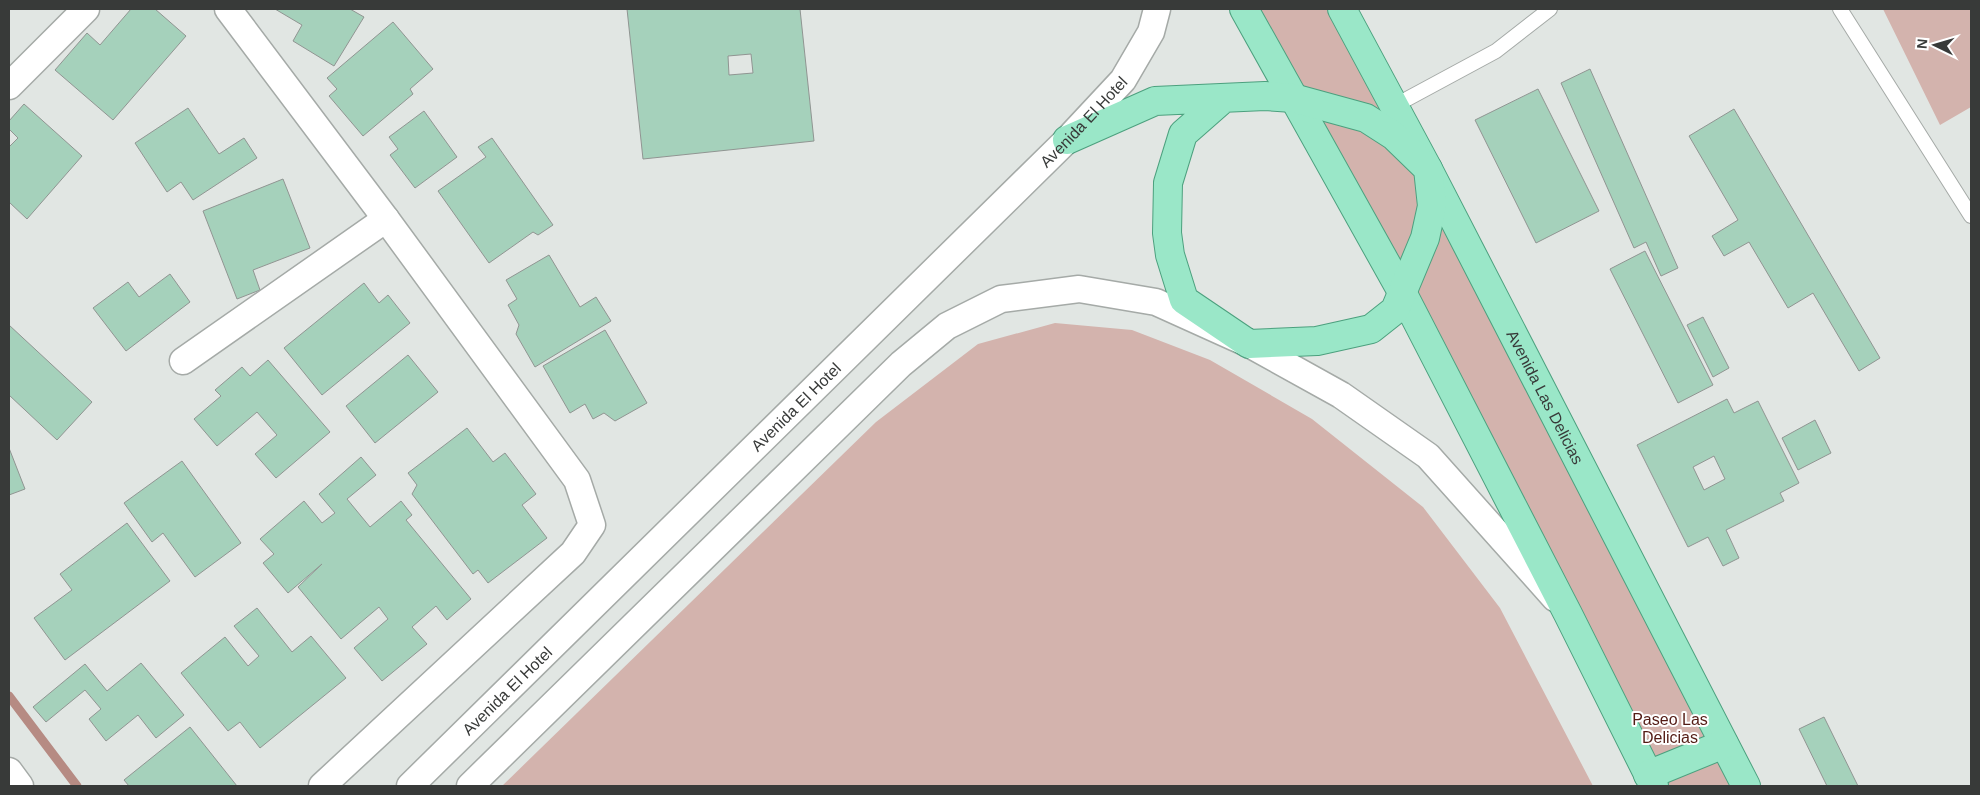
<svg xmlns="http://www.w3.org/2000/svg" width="1980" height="795" font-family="Helvetica,sans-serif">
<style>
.green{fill:#d3b3ad}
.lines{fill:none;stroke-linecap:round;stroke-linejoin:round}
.stream{stroke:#b68b83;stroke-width:9}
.building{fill:#a5d1bb;stroke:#909592;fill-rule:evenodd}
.service-casing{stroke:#a5aaa7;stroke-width:16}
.minor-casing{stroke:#a5aaa7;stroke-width:29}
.primary-casing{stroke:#4ca07e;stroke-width:30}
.service{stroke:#fff;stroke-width:14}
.minor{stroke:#fff;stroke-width:26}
.primary{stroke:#9ae7c8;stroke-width:28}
.labels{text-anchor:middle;stroke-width:4;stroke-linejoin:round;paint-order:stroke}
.street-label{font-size:16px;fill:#383a39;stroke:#fff}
.park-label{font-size:16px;fill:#531b14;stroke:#fff}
</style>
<rect width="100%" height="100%" fill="#e1e6e3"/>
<!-- green -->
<path class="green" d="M 1244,9 L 1342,9 L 1746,786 L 1654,786 Z
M 1883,9 L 1971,9 L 1971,107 L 1940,125 Z
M 1055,323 L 1132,330 L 1210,360 L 1312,419 L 1423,507 L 1500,608 L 1593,786 L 502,786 L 876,422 L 978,344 Z"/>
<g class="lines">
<!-- stream -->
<path class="stream" d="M 9,696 L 77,786"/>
</g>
<!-- building -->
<path class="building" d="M 131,9 L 155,9 L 186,36 L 113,120 L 55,70 L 87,33 L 100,45 Z
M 275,9 L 350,9 L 364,17 L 334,66 L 293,41 L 302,25 Z
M 627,9 L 800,9 L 814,141 L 643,159 ZM 751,54 L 753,73 L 729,75 L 728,56 Z
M 393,22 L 433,69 L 410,89 L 413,94 L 363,136 L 329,96 L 337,89 L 327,78 Z
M 1590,69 L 1678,268 L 1661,276 L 1646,242 L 1634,248 L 1561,83 Z
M 1538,89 L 1599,211 L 1536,243 L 1475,120 Z
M 24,104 L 82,156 L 27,219 L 9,202 L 9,147 L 18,138 L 9,129 L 9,121 Z
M 188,108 L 219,154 L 244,138 L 257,158 L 193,200 L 181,182 L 167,192 L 135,143 Z
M 1734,109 L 1880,358 L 1859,371 L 1813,293 L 1788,308 L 1749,242 L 1724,256 L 1712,236 L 1738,220 L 1689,136 Z
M 424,111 L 457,157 L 415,188 L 390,155 L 398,149 L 389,137 Z
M 492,138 L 553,225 L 538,235 L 533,232 L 489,263 L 438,191 L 486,157 L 478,147 Z
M 283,179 L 310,248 L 253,270 L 260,290 L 237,299 L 203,211 Z
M 1645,251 L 1713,385 L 1678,403 L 1610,269 Z
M 549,255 L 580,307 L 596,297 L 611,321 L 535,367 L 516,334 L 519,325 L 508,305 L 517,299 L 506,280 Z
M 170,274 L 190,302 L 126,351 L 93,308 L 128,282 L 139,297 Z
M 364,283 L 379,303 L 388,295 L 410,323 L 322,395 L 284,348 Z
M 1703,317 L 1729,368 L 1713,377 L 1687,325 Z
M 9,325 L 92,402 L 57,440 L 9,395 Z
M 605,330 L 647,403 L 615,421 L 604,413 L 593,419 L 585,404 L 570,413 L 543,366 Z
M 408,355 L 438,392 L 375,443 L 346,406 Z
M 268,360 L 330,432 L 276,478 L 255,454 L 277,435 L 257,412 L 217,446 L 194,419 L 221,396 L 215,390 L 242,367 L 250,376 Z
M 1727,399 L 1734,413 L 1758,401 L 1799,483 L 1780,493 L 1784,501 L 1726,530 L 1739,558 L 1723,566 L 1708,537 L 1688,547 L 1637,445 ZM 1714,456 L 1725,479 L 1704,490 L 1693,467 Z
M 1815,420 L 1831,453 L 1798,470 L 1782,438 Z
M 467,428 L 493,462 L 505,453 L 536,494 L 522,505 L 547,538 L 488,583 L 478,570 L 473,574 L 412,494 L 417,485 L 408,473 Z
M 9,448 L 25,489 L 9,495 Z
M 361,457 L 376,475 L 347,499 L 370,527 L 401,501 L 412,515 L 406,520 L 471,599 L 447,620 L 436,606 L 412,627 L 427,644 L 382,681 L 354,648 L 388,619 L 379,607 L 341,639 L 298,587 L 322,564 L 288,593 L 263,563 L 274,554 L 260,539 L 304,501 L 322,523 L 335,513 L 319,494 Z
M 182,461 L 241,543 L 195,577 L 163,533 L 152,542 L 124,503 Z
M 127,523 L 170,581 L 65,660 L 34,618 L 72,590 L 60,574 Z
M 257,608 L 292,652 L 311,636 L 346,678 L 260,748 L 240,722 L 228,731 L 181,673 L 225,637 L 248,666 L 259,656 L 234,626 Z
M 141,663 L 184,715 L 156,738 L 138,715 L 106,741 L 89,719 L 101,709 L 85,690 L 46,722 L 33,707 L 85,664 L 107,691 Z
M 1824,717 L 1858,786 L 1827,786 L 1799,729 Z
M 190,727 L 237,786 L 129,786 L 124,780 Z"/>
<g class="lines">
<defs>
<path id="service" d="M 1840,9 L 1971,216
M 1394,106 L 1496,51 L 1550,9"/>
<g id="minor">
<path d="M 228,9 L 386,219 L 577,480 L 592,525 L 573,553 L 322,786"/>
<path d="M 9,86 L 86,9"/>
<path d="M 183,361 L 386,219"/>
<path d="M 9,771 L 20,786"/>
<path id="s1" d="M 410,786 L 1067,140 L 1123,80 L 1151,32 L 1157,9"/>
<path d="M 470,786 L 901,364 L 947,326 L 1001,299 L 1079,289 L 1156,302 L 1249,344 L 1341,395 L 1428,456 L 1555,598"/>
</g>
<g id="primary">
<path d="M 1244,9 L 1402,292 L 1568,614 L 1654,786"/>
<path id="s2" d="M 1342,9 L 1428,169 L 1746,786"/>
<path d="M 1067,140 L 1155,101 L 1265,96 L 1293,98 L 1366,118 L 1394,136 L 1428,169 L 1432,206 L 1425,238 L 1395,310 L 1371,329 L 1317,341 L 1249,344 L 1184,300 L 1170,255 L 1167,233 L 1168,183 L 1183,134 L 1224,98"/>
<path d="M 1648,775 L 1724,744"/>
</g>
</defs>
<!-- service casing -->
<use href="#service" class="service-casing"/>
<!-- minor casing -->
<use href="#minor" class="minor-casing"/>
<!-- primary casing -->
<use href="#primary" class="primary-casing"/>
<!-- service -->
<use href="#service" class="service"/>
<!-- minor -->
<use href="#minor" class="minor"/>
<!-- primary -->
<use href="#primary" class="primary"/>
</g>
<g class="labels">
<!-- street labels -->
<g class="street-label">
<text dy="6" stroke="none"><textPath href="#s1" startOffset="946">Avenida El Hotel</textPath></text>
<text dy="6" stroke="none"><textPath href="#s2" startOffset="438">Avenida Las Delicias</textPath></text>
<text dy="6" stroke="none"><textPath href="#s1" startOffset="541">Avenida El Hotel</textPath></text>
<text dy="6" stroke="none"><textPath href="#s1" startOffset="136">Avenida El Hotel</textPath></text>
</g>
<!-- park labels -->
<g class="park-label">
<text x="1670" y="725">Paseo Las<tspan x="1670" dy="18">Delicias</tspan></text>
</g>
</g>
<!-- border -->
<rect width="1980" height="795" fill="none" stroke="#383a39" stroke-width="20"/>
<!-- north arrow -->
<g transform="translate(1935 45) rotate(275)" stroke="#ffffff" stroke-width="4" paint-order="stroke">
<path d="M0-4L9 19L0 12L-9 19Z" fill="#383a39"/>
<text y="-8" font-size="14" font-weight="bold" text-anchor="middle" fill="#383a39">N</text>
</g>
</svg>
